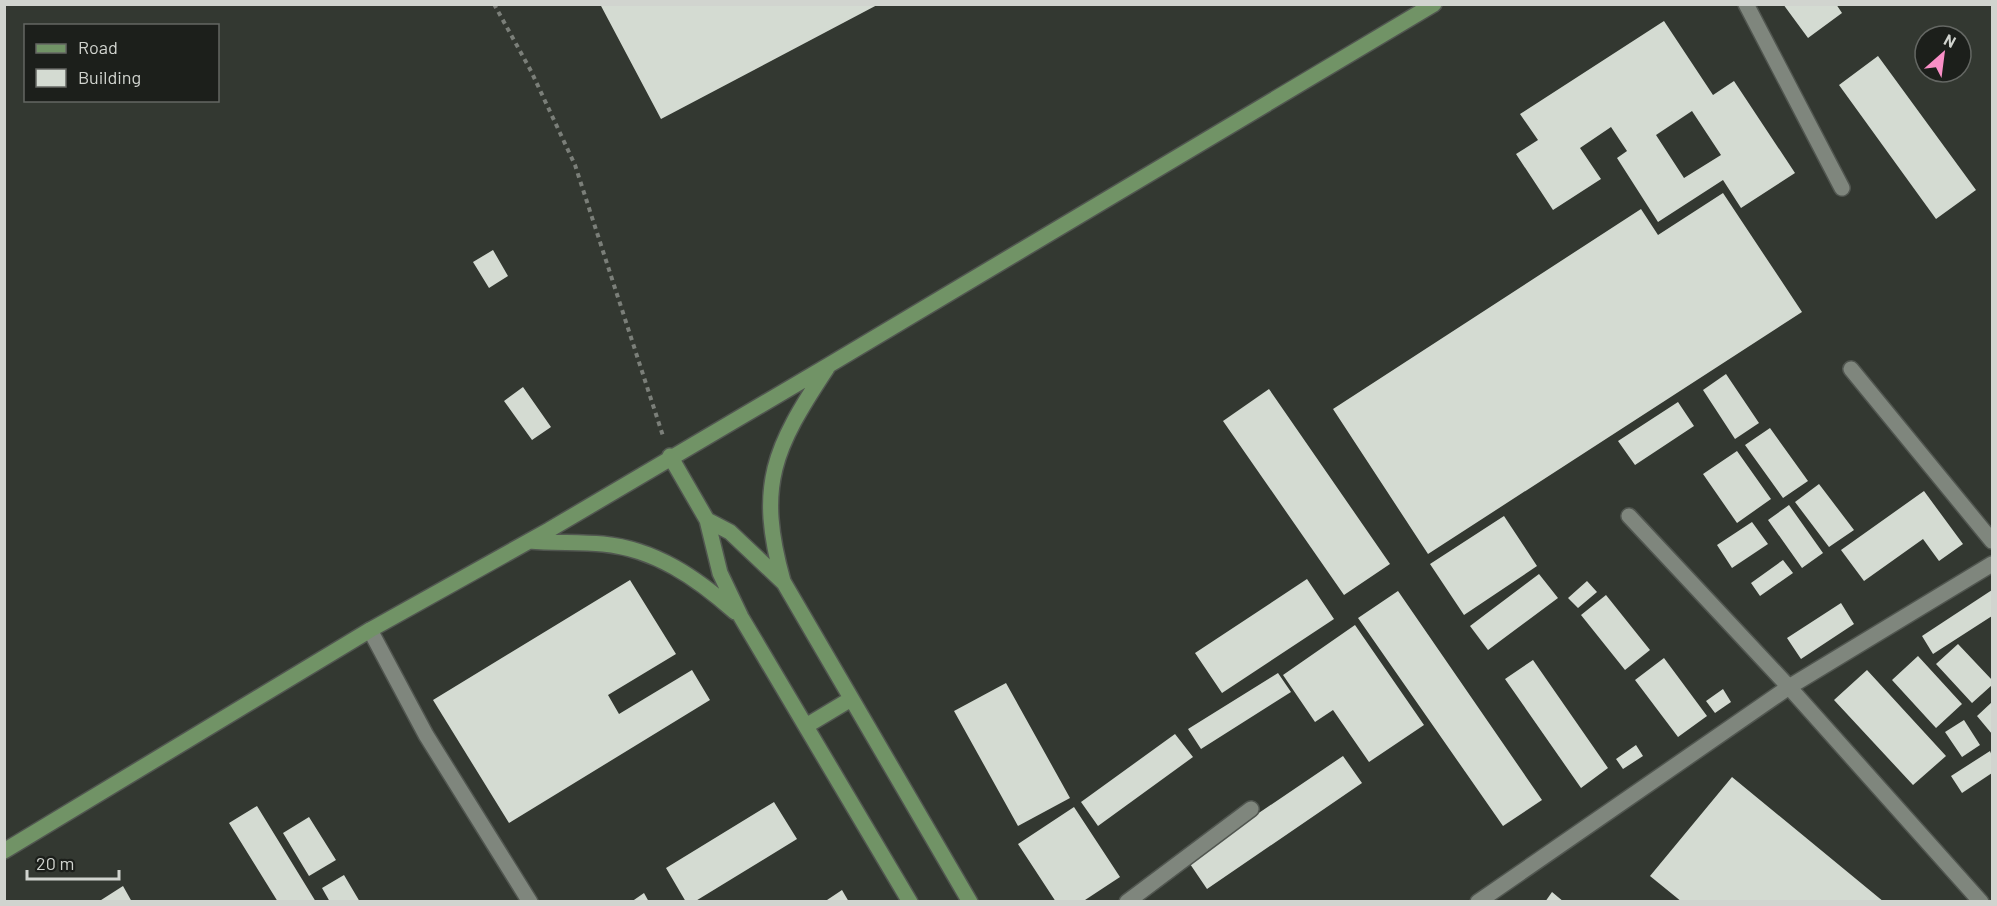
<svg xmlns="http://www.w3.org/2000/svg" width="1997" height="906" font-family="Barlow,sans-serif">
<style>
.building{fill:#d4dbd2;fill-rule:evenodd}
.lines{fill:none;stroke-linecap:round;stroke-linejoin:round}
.minor-casing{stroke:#515650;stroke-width:18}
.major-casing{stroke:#515650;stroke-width:18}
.path{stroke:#7b7f79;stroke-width:4;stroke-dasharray:4.5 4.5;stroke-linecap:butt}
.minor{stroke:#7f867d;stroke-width:15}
.major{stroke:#719366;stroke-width:15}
</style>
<rect width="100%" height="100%" fill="#333831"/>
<!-- building -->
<path class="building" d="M 600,4 L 879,4 L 661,119 Z
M 1783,4 L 1836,4 L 1842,13 L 1808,38 Z
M 1664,21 L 1713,95 L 1734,81 L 1795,173 L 1741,208 L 1723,180 L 1658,222 L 1617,158 L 1627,151 L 1611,127 L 1580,148 L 1601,179 L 1553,210 L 1516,154 L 1538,140 L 1520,114 ZM 1692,111 L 1721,155 L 1684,178 L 1656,135 Z
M 1878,56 L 1976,190 L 1936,219 L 1839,85 Z
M 1723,193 L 1802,312 L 1428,554 L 1333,409 L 1641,209 L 1658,235 Z
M 493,250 L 508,276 L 489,288 L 473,262 Z
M 1726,374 L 1759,423 L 1735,439 L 1703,390 Z
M 523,387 L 551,427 L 532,440 L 504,401 Z
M 1269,389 L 1390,564 L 1344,595 L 1223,421 Z
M 1678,402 L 1694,426 L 1635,465 L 1618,441 Z
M 1770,428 L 1808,481 L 1783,498 L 1745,445 Z
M 1737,451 L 1771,499 L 1737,523 L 1703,474 Z
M 1819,484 L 1854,530 L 1829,547 L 1795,502 Z
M 1924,491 L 1963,544 L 1939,561 L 1923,539 L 1864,581 L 1841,550 Z
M 1789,505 L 1823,553 L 1802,568 L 1768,520 Z
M 1504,516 L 1537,566 L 1464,615 L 1430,564 Z
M 1752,522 L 1768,544 L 1732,568 L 1717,545 Z
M 1783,560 L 1793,573 L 1760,596 L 1751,583 Z
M 1539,574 L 1558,598 L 1488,650 L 1470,626 Z
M 1307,579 L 1334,619 L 1222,693 L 1195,653 Z
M 630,580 L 676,654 L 608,695 L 619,714 L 692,670 L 710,700 L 509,823 L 433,700 Z
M 1587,581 L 1597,592 L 1578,608 L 1568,598 Z
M 1992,590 L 1992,616 L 1933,654 L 1922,636 Z
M 1398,591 L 1542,800 L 1503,826 L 1358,618 Z
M 1606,595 L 1650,650 L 1625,670 L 1581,615 Z
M 1841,603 L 1854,624 L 1801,659 L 1787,638 Z
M 1355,625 L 1424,725 L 1369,762 L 1333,710 L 1315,722 L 1283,675 Z
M 1958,644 L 1992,680 L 1992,685 L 1972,703 L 1936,664 Z
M 1918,656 L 1962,704 L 1936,728 L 1892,680 Z
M 1664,658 L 1707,716 L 1678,737 L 1635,680 Z
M 1533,660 L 1608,768 L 1581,788 L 1505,679 Z
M 1867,670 L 1946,756 L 1913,785 L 1834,700 Z
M 1278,673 L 1291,692 L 1201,749 L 1188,729 Z
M 1006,683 L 1070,798 L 1018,826 L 954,711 Z
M 1723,689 L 1731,702 L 1715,713 L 1706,701 Z
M 1992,702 L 1992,734 L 1977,716 Z
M 1964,720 L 1980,745 L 1962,757 L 1945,732 Z
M 1175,734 L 1193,757 L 1098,826 L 1081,802 Z
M 1636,745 L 1643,756 L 1623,769 L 1616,759 Z
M 1990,751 L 1992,756 L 1992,773 L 1962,793 L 1951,776 Z
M 1343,756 L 1362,783 L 1207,889 L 1188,861 Z
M 1732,777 L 1884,902 L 1682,902 L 1650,876 Z
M 774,802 L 797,839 L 694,902 L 686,902 L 666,868 Z
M 257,806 L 316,902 L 278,902 L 229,823 Z
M 1074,807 L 1120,877 L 1082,902 L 1056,902 L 1018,844 Z
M 309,817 L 336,860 L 309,876 L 283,833 Z
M 344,875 L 360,902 L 330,902 L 322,888 Z
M 123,886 L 132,902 L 98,902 Z
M 842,890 L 849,902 L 824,902 Z
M 1552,892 L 1564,902 L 1545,902 Z
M 644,893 L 649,902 L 631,902 Z"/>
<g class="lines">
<defs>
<path id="minor" d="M 1746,4 L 1842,188
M 1851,369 L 1992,541
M 1629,516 L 1789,687 L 1981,902
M 370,630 L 426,735 L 530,902
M 1127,902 L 1251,809
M 1478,902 L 1789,687 L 1992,564"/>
<path id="major" d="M 670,456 L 707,520 L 720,573 L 741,617 L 910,902
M 707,520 L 730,532 L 784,583 L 970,902
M 529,541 C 554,543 579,542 603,544 C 655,549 697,578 735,612
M 783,581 C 756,485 774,448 827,368
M 806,726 L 851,699
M 4,851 L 370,630 L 549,530 L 829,365 L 1434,4"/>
</defs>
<!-- minor casing -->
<use href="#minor" class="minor-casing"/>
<!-- major casing -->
<use href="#major" class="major-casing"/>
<!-- path -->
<path class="path" d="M 494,4 L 531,71 L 575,165 L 663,436"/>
<!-- minor -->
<use href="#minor" class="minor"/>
<!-- major -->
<use href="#major" class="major"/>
</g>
<!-- border -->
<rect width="1997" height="906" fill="none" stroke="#d1d4cf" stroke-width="12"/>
<!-- legend -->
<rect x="24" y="24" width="195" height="78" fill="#1c1f1b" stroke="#646763" stroke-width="1.5"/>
<rect x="36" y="44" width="30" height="9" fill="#719366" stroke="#646763" stroke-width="1.5"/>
<text x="78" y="54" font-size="18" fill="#d1d4cf">Road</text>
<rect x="36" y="69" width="30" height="18" fill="#d4dbd2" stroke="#646763" stroke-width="1.5"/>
<text x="78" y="84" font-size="18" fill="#d1d4cf">Building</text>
<!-- north arrow -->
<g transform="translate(1943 54) rotate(28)"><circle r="28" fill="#1c1f1b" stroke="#646763" stroke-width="1.5"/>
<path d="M0-4.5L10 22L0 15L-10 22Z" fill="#fa8fc7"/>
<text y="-9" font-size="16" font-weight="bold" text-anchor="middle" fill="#d1d4cf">N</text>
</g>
<!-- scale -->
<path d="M27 870v9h92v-9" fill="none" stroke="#d1d4cf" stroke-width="3"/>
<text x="36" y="870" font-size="18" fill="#d1d4cf" stroke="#1c1f1b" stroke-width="4.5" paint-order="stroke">20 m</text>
</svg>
